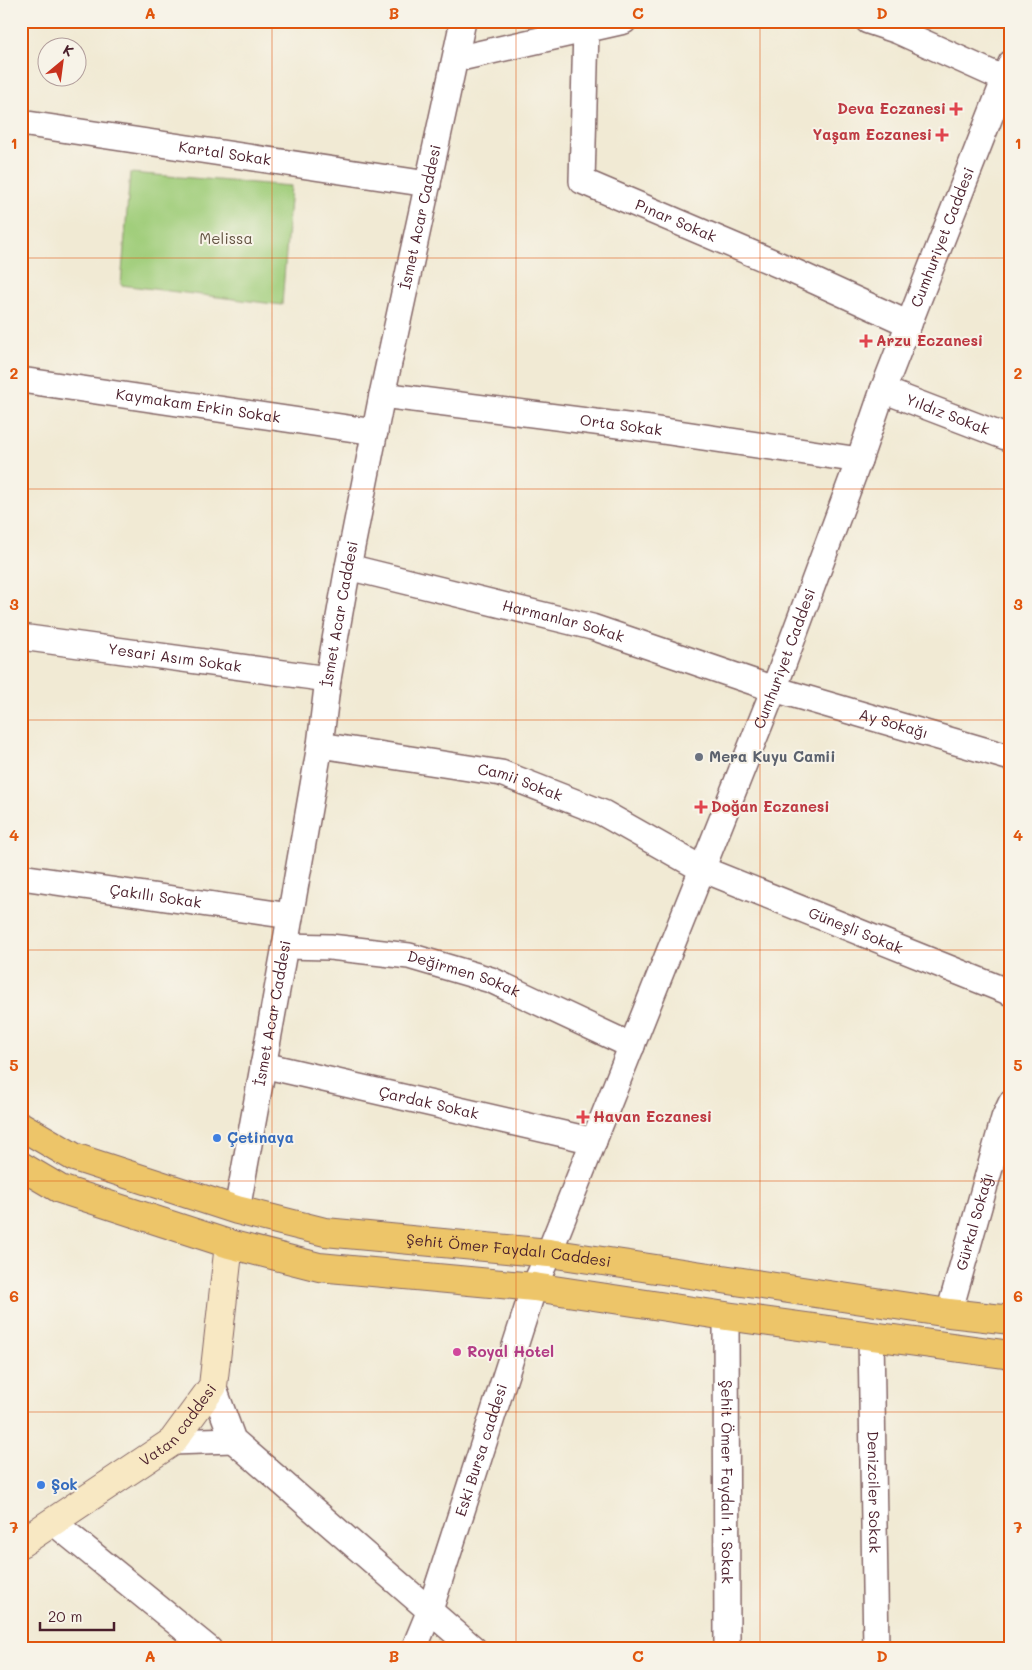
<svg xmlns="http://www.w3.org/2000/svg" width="1032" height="1670" font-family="Mali,sans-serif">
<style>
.green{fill:#a1ce7b;stroke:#767653}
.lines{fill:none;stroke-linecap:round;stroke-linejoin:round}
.street-casing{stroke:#846666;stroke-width:28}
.secondary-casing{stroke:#846666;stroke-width:30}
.primary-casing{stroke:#846666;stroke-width:30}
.street{stroke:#fff;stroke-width:25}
.secondary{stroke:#f8e8c3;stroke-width:28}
.primary{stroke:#edc569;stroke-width:28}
.grid{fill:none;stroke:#e0560e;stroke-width:1;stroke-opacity:0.55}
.health-dot{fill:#e0444e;stroke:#f7f3e8;stroke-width:2}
.worship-dot{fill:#6b7280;stroke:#f7f3e8;stroke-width:2}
.shop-dot{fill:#3f7fe0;stroke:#f7f3e8;stroke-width:2}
.hotel-dot{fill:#d1479c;stroke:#f7f3e8;stroke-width:2}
.labels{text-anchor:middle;stroke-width:4;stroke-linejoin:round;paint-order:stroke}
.health-label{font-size:15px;font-weight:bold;fill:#be3a42;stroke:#f7f3e8;text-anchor:start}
.street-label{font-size:15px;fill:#4a1f2b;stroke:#f7f3e8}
.park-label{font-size:15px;fill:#645443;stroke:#f7f3e8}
.worship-label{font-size:15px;font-weight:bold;fill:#5b616d;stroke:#f7f3e8;text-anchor:start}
.shop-label{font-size:15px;font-weight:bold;fill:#366cbe;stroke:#f7f3e8;text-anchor:start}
.hotel-label{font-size:15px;font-weight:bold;fill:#b23c85;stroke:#f7f3e8;text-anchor:start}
.neatline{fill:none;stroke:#e0560e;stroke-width:2}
.grid-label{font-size:16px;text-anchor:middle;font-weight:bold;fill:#e0560e}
</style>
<rect width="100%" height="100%" fill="#f7f3e8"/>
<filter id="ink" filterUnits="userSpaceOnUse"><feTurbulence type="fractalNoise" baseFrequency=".02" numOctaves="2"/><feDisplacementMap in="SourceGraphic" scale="10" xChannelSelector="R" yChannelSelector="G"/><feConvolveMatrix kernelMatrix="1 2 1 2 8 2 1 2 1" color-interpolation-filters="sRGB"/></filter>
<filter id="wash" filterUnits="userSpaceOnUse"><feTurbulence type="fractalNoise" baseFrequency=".0096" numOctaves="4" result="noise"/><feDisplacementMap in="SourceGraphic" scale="20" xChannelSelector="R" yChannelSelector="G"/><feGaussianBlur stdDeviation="1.12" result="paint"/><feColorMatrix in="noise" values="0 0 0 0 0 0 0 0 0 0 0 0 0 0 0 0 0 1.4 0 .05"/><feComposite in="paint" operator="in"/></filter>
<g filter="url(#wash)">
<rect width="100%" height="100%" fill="#f1ead4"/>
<!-- green -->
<path class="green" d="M 130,173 L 291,186 L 282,305 L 121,285 Z"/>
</g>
<g filter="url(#ink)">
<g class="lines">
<defs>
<g id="street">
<path d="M 868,21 L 898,31 L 1011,82"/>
<path id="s1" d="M 586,29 L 582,181 L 784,267 L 909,324"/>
<path d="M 456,59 L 624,21"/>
<path id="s2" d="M 21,123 L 428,184"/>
<path id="s3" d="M 21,380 L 375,432"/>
<path id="s4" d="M 883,390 L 1011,439"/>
<path id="s5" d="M 382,395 L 650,429 L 859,460"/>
<path id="s6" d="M 348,567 L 592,627 L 774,689 L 1011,758"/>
<path id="s7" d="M 21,637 L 328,679"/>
<path id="s8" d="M 320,745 L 501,773 L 603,813 L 702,869 L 1011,993"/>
<path id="s9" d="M 21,877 L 290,916"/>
<path id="s10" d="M 285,946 L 330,947 L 409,956 L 491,980 L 632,1046"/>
<path id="s11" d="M 263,1065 L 594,1141"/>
<path id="s12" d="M 237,1210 L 285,946 L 320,745 L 328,679 L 348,567 L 382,395 L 463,21"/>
<path id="s13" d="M 949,1313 L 1004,1118 L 1011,1103"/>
<path id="s14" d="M 726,1316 L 727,1649"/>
<path id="s15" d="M 871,1336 L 876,1649"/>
<path d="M 213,1386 L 233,1440 L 474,1649"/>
<path d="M 172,1442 L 233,1440"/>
<path d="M 53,1522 L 209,1649"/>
<path id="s16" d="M 414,1649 L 430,1610 L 534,1287 L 549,1253 L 774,689 L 859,460 L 883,390 L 1011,63"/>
</g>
<g id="secondary">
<path id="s17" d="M 21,1543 L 172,1442 L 213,1386 L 229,1244"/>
</g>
<g id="primary">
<path id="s18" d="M 21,1126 L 74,1157 L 237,1210 L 325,1232 L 549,1253 L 949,1313 L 1011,1320"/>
<path d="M 21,1166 L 60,1189 L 229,1244 L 319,1267 L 534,1287 L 726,1316 L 1011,1355"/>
</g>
</defs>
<!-- street casing -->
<use href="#street" class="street-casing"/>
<!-- secondary casing -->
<use href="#secondary" class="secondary-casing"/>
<!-- primary casing -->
<use href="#primary" class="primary-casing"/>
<!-- street -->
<use href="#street" class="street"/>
<!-- secondary -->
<use href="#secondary" class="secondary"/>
<!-- primary -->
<use href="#primary" class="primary"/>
</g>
</g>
<!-- grid -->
<path class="grid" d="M 272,21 L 272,1649M 516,21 L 516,1649M 760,21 L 760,1649M 21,258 L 1011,258M 21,489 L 1011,489M 21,720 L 1011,720M 21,950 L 1011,950M 21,1181 L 1011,1181M 21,1412 L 1011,1412"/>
<!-- markers -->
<g class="health-dot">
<path d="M953.5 101.5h5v5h5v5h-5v5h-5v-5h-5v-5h5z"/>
<path d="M939.5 127.5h5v5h5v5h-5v5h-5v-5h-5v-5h5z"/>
<path d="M863.5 333.5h5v5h5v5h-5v5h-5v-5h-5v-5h5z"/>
<path d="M698.5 799.5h5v5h5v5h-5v5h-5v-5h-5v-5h5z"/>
<path d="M580.5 1109.5h5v5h5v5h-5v5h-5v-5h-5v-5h5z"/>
</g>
<circle class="worship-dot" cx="699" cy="757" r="5"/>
<g class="shop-dot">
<circle cx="217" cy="1138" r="5"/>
<circle cx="41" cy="1485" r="5"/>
</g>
<circle class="hotel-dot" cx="457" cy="1352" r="5"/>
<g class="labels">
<!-- health labels -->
<g class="health-label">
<text x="946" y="114" text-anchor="end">Deva Eczanesi</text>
<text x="932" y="140" text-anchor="end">Yaşam Eczanesi</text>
<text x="876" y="346">Arzu Eczanesi</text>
<text x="711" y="812">Doğan Eczanesi</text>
<text x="593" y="1122">Havan Eczanesi</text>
</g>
<!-- street labels -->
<g class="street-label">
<text dy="5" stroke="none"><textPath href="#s2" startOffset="206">Kartal Sokak</textPath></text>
<text dy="5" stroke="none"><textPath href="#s12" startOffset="1010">İsmet Acar Caddesi</textPath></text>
<text dy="5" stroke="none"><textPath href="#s1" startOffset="254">Pınar Sokak</textPath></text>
<text dy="5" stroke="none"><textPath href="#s16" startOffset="1508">Cumhuriyet Caddesi</textPath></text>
<text dy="5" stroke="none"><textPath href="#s3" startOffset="179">Kaymakam Erkin Sokak</textPath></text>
<text dy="5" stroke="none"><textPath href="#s4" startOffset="69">Yıldız Sokak</textPath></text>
<text dy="5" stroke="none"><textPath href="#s5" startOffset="241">Orta Sokak</textPath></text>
<text dy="5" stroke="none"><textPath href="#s12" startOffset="605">İsmet Acar Caddesi</textPath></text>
<text dy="5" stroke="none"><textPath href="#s6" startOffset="222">Harmanlar Sokak</textPath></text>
<text dy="5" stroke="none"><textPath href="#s7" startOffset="155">Yesari Asım Sokak</textPath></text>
<text dy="5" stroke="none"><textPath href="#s16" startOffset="1058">Cumhuriyet Caddesi</textPath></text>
<text dy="5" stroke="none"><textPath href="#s6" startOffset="568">Ay Sokağı</textPath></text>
<text dy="5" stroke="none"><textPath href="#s8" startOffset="204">Camii Sokak</textPath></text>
<text dy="5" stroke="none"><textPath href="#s9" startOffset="136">Çakıllı Sokak</textPath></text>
<text dy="5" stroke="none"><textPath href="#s8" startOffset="572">Güneşli Sokak</textPath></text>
<text dy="5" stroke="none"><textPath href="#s10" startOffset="182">Değirmen Sokak</textPath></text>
<text dy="5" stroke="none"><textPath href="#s12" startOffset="200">İsmet Acar Caddesi</textPath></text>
<text dy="5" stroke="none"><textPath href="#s11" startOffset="170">Çardak Sokak</textPath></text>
<text dy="5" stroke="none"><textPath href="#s13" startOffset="95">Gürkal Sokağı</textPath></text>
<text dy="5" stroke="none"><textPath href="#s18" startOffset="508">Şehit Ömer Faydalı Caddesi</textPath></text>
<text dy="5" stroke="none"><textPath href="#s17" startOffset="198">Vatan caddesi</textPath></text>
<text dy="5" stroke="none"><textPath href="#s16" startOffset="210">Eski Bursa caddesi</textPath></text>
<text dy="5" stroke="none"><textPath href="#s14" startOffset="166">Şehit Ömer Faydalı 1. Sokak</textPath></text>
<text dy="5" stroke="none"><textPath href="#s15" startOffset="156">Denizciler Sokak</textPath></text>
</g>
<!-- park labels -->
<g class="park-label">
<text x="226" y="244">Melissa</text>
</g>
<!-- worship labels -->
<g class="worship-label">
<text x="709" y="762">Mera Kuyu Camii</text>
</g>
<!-- shop labels -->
<g class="shop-label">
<text x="227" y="1143">Çetinaya</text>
<text x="51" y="1490">Şok</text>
</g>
<!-- hotel labels -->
<g class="hotel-label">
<text x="467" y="1357">Royal Hotel</text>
</g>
</g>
<!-- margin -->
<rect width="1032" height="1670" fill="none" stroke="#f7f3e8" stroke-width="55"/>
<!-- north arrow -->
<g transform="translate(62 62) rotate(29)"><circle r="24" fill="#f7f3e8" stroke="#b29e9c"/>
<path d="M0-4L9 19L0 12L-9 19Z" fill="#c8321e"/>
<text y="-8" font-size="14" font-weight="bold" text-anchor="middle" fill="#4a1f2b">K</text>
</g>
<!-- scale -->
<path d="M40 1622v8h74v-8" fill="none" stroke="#4a1f2b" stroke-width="2.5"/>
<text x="48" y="1622" font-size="15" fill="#4a1f2b" stroke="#f7f3e8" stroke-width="4" paint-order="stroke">20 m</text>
<rect x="28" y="28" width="976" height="1614" class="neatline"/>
<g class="grid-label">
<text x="150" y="19">A</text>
<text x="394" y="19">B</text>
<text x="638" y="19">C</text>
<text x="882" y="19">D</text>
<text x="14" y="149">1</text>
<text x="1018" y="149">1</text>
<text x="14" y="379">2</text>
<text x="1018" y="379">2</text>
<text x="14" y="610">3</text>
<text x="1018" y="610">3</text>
<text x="14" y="841">4</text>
<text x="1018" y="841">4</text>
<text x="14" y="1071">5</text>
<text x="1018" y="1071">5</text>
<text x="14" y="1302">6</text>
<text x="1018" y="1302">6</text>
<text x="14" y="1533">7</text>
<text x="1018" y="1533">7</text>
<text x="150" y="1662">A</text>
<text x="394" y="1662">B</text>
<text x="638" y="1662">C</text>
<text x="882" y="1662">D</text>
</g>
</svg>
